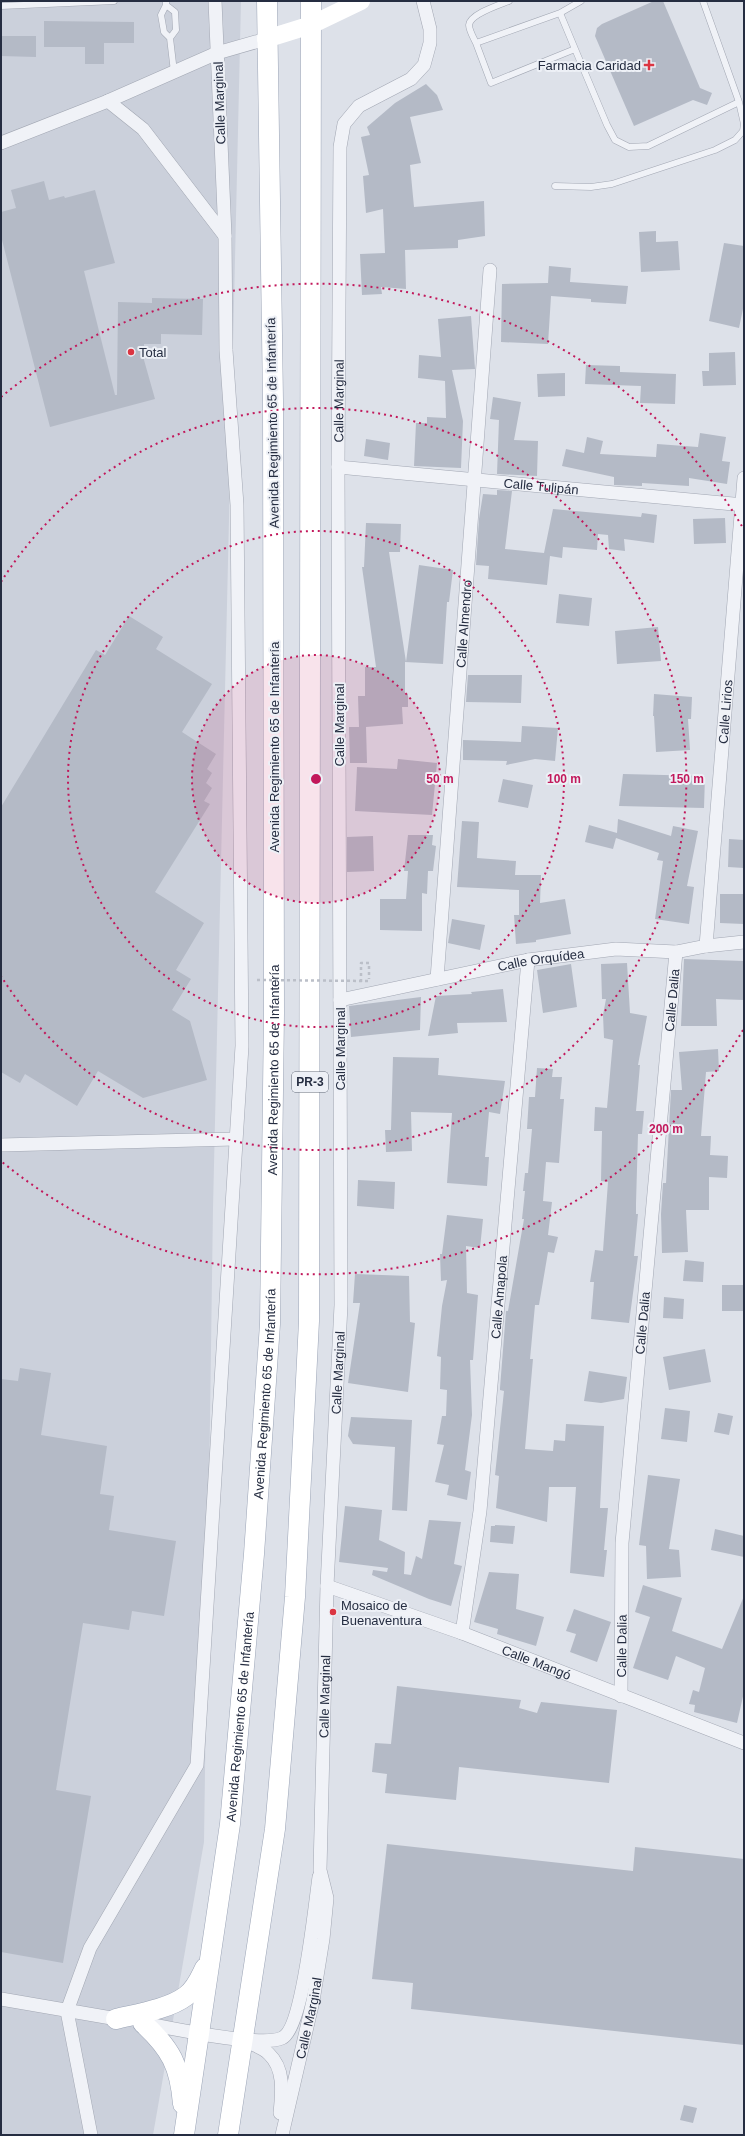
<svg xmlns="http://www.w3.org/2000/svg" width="745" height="2136" font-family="Helvetica,sans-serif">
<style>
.built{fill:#cbd0db}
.building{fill:#b4bac6}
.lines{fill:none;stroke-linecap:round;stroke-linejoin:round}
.lane-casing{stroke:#a2a7b3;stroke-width:7}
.street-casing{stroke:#a2a7b3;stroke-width:14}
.primary-casing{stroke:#9ba4b6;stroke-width:21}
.path{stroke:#bbbfc8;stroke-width:2.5;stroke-dasharray:3 3;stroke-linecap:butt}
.lane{stroke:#f0f2f7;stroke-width:6}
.street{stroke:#f0f2f7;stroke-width:13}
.secondary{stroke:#fff;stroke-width:18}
.primary{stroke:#fff;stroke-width:20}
.path-bridge{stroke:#bbbfc8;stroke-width:2.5;stroke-dasharray:3 3;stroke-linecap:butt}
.ring{fill:none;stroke:#c2185b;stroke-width:2;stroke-dasharray:2 4}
.poi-dot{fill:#db3542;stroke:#edf0f6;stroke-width:1.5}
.labels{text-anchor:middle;stroke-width:4;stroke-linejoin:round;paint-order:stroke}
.shield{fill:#edf0f6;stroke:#616877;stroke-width:1}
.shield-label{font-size:12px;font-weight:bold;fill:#252d41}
.poi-label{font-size:13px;fill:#252d41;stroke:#edf0f6;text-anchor:start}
.street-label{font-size:13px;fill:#252d41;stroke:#edf0f6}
.centre{fill:#c2185b;stroke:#edf0f6;stroke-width:2}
.ring-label{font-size:12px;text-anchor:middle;font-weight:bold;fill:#c2185b;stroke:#edf0f6;stroke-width:4;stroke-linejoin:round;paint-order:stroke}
</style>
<rect width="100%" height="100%" fill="#dde1e9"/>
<!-- built -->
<path class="built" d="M 1,1 L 241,1 L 213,1208 L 204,1842 L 153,2135 L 1,2135 Z"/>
<!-- building -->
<path class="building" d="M 654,1 L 663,1 L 700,88 L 712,93 L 707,105 L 693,100 L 634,126 L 595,36 L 597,28 L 602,24 Z
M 44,21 L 134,22 L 134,43 L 104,43 L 104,64 L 85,64 L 85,47 L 44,47 Z
M 1,36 L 36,36 L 36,57 L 1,56 Z
M 426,84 L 437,95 L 443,110 L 410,117 L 421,163 L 410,165 L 414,207 L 484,201 L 485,236 L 458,240 L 458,248 L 405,250 L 406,289 L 381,287 L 382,294 L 362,295 L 360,254 L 385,253 L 383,209 L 366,213 L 363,176 L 369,175 L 361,137 L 370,135 L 367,127 L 395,103 Z
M 44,181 L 49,200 L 64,196 L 65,198 L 95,190 L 115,263 L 84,271 L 115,395 L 117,395 L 118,302 L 152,303 L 152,298 L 203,299 L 202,335 L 161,334 L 161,344 L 144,344 L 144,360 L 155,399 L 50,427 L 1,236 L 1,212 L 16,208 L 11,190 Z
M 656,231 L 656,242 L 678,241 L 680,270 L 641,272 L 639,232 Z
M 724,243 L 744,246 L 744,304 L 739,328 L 709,321 Z
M 549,266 L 571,268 L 570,282 L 628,286 L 626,304 L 591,302 L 591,299 L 551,296 L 548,344 L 501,342 L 502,284 L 548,283 Z
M 471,316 L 475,369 L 452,370 L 463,421 L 461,468 L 414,466 L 416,423 L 427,423 L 427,417 L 446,418 L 445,381 L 418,378 L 419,355 L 441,357 L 438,319 Z
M 735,352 L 736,385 L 703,386 L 702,371 L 709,371 L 709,353 Z
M 586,365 L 620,366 L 620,372 L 676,374 L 675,404 L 640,403 L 641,386 L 585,384 Z
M 565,373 L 565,396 L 538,397 L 537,374 Z
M 493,397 L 521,402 L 514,440 L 538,441 L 537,476 L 497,474 L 499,420 L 490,419 Z
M 700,433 L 726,437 L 722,461 L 730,462 L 727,484 L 689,478 L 689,486 L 642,483 L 642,486 L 614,485 L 614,477 L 562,466 L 566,449 L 584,453 L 587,437 L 603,441 L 600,454 L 656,457 L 657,444 L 698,447 Z
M 366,439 L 390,443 L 388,460 L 364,456 Z
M 497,490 L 512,491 L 505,549 L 544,553 L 553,509 L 641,517 L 642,513 L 657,515 L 654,543 L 624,539 L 625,551 L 609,549 L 608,535 L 598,534 L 597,550 L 563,547 L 562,558 L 550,556 L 547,585 L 488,579 L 489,566 L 476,565 L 479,519 L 483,494 L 497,495 Z
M 725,518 L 726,543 L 694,544 L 693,519 Z
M 366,523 L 401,524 L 400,552 L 389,552 L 406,662 L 419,565 L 453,570 L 449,602 L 447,602 L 443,664 L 405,662 L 405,694 L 408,694 L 408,707 L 402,707 L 403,724 L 366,727 L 367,763 L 350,763 L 349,727 L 359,727 L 358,696 L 365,696 L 365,667 L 376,667 L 362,567 L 364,567 Z
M 559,594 L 592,598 L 589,626 L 556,623 Z
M 129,616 L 163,637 L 156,649 L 212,684 L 182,732 L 216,754 L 207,769 L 212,773 L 206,783 L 212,788 L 204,801 L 210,804 L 155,892 L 204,923 L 176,970 L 191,979 L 172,1010 L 190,1021 L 207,1080 L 143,1098 L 98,1071 L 77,1106 L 25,1074 L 20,1083 L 1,1072 L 1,807 L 96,650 L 105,655 Z
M 658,627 L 661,661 L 617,664 L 615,631 Z
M 468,675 L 522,675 L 521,703 L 466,702 Z
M 654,694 L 692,697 L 691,719 L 688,719 L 690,750 L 656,752 L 654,716 L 653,716 Z
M 522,726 L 558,728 L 555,761 L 535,759 L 506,765 L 507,761 L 463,760 L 463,740 L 521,742 Z
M 398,759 L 437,763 L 432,815 L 355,811 L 357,767 L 397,769 Z
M 623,774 L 705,776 L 704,808 L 619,806 Z
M 503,779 L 533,785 L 528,808 L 498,802 Z
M 618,819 L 671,836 L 673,826 L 698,831 L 687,886 L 694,887 L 689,924 L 655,919 L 663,861 L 657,860 L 659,853 L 616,838 L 613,849 L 585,842 L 589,825 L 617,833 Z
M 462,821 L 479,822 L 477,858 L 516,861 L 515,875 L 541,875 L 540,903 L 565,899 L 571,934 L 536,940 L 536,942 L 516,944 L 514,915 L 519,915 L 519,890 L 457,887 Z
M 408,835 L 433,835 L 432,845 L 436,846 L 433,871 L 428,871 L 427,894 L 422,893 L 422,931 L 380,930 L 380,899 L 406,899 L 408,871 L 404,871 Z
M 373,836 L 374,871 L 347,872 L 347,837 Z
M 729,839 L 744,840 L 744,868 L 728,867 Z
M 720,894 L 744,894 L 744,924 L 720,923 Z
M 452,919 L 485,925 L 480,950 L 448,943 Z
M 684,959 L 744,961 L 744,1000 L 716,999 L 717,1026 L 681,1026 Z
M 627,963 L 630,1013 L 647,1016 L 638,1065 L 640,1065 L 636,1111 L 644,1111 L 642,1134 L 638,1134 L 636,1203 L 636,1214 L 638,1214 L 634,1256 L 638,1256 L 629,1323 L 591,1319 L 594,1282 L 590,1282 L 595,1250 L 603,1251 L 608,1182 L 601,1181 L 602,1131 L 594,1131 L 595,1107 L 607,1108 L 613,1040 L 604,1038 L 603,1015 L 606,999 L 602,999 L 601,964 Z
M 571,964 L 577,1007 L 543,1013 L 537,970 Z
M 503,989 L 507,1022 L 457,1023 L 458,1033 L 428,1036 L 436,996 L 472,994 L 471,992 Z
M 421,997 L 420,1030 L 351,1037 L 349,1006 Z
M 718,1049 L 719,1071 L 706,1072 L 701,1136 L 711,1136 L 710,1155 L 728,1156 L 727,1178 L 709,1177 L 709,1210 L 686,1210 L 688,1252 L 662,1253 L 661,1214 L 663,1183 L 666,1183 L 671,1090 L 682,1090 L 679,1052 Z
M 393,1057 L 439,1058 L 438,1075 L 505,1081 L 500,1114 L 489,1112 L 485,1157 L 489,1157 L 487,1186 L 447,1183 L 452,1113 L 411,1112 L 412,1151 L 386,1152 L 385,1130 L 391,1130 Z
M 537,1068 L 553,1069 L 552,1077 L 562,1077 L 560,1099 L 564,1099 L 559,1163 L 546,1162 L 543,1201 L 552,1202 L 548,1235 L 558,1237 L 554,1253 L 548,1252 L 539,1305 L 535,1305 L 530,1359 L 533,1359 L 525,1449 L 553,1451 L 554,1440 L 565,1441 L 566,1424 L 604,1426 L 600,1508 L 608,1508 L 604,1550 L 607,1550 L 604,1577 L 570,1573 L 576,1487 L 549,1487 L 547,1522 L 496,1508 L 499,1476 L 495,1475 L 504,1391 L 500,1390 L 500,1388 L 506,1311 L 508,1311 L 524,1219 L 522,1219 L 525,1191 L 523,1191 L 525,1173 L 528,1173 L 532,1129 L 527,1129 L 529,1097 L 535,1097 Z
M 358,1180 L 395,1182 L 394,1209 L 357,1206 Z
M 447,1215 L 483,1219 L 480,1248 L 466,1246 L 467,1293 L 478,1295 L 473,1360 L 470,1360 L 472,1415 L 465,1470 L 471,1472 L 467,1500 L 447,1495 L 449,1485 L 435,1482 L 444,1445 L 437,1444 L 442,1416 L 446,1416 L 447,1390 L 440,1389 L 441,1357 L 437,1356 L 442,1306 L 447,1280 L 441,1281 L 440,1254 L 442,1254 Z
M 685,1260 L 704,1262 L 703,1282 L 683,1281 Z
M 355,1274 L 409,1276 L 410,1322 L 415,1323 L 408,1392 L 348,1383 L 360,1303 L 353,1303 Z
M 722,1285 L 743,1285 L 743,1311 L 722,1311 Z
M 664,1297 L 684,1299 L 683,1319 L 663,1318 Z
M 705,1349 L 711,1382 L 669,1390 L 663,1357 Z
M 20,1368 L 51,1373 L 41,1435 L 107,1446 L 100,1494 L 114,1496 L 109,1530 L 176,1541 L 164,1616 L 132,1611 L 129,1630 L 83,1623 L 56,1790 L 91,1796 L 63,1963 L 1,1952 L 1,1379 L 18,1381 Z
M 589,1371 L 627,1377 L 624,1399 L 601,1403 L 584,1401 Z
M 665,1408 L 690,1411 L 687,1442 L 661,1439 Z
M 718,1413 L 733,1416 L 729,1435 L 714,1432 Z
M 351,1417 L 412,1420 L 407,1511 L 392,1510 L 395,1447 L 353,1444 L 348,1436 Z
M 648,1475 L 680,1479 L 669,1549 L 679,1550 L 681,1577 L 647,1579 L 646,1546 L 639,1545 Z
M 345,1506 L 382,1510 L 379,1540 L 405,1552 L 404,1574 L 411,1575 L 416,1556 L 422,1559 L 429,1520 L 461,1522 L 454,1564 L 462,1566 L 451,1606 L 429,1599 L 372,1575 L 373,1570 L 387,1572 L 388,1568 L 339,1562 Z
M 495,1525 L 515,1526 L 513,1544 L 490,1542 L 491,1526 L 495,1526 Z
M 715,1529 L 744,1536 L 744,1557 L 711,1550 Z
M 489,1572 L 519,1574 L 516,1609 L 544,1617 L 536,1646 L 497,1634 L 498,1629 L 474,1622 Z
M 643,1585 L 682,1598 L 672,1631 L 722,1649 L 744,1596 L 744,1692 L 737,1723 L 694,1712 L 695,1705 L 689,1704 L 693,1690 L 699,1692 L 705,1668 L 676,1656 L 668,1680 L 633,1668 L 650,1617 L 635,1612 Z
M 574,1609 L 611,1622 L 597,1662 L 570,1652 L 576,1634 L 566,1631 Z
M 397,1686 L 521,1700 L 519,1708 L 537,1713 L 541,1702 L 617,1710 L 609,1783 L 459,1767 L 456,1800 L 385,1793 L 387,1774 L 372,1772 L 375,1743 L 391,1744 Z
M 387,1844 L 633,1871 L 635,1847 L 744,1859 L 744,2045 L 411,2009 L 413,1983 L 372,1979 Z
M 684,2105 L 697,2108 L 693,2123 L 680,2120 Z"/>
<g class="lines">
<defs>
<path id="lane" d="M 166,1 L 166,5 L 161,15 L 164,32 L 170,38 L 174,72
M 581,1 L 560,13 L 476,43 L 491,83 L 575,49 L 607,125 L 615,140 L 629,147 L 648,146 L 739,102 L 703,1
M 166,5 L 175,12 L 176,30 L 170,38
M 1,6 L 114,1
M 560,13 L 575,49
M 476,43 C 473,37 469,30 469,25 C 470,14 499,5 509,1
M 555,186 L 591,187 L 612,184 L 715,150 L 735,140 L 743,131 L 744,124 L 739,102"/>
<g id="street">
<path d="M 108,101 L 143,129 L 225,236"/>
<path d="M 1,143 L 108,101 L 217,53 L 266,39"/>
<path id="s1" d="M 338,467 L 744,505"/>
<path id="s2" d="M 706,946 L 744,478"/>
<path id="s3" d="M 437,979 L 490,270"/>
<path id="s4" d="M 340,1000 L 528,960 L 616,949 L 676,952 L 706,946 L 744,942"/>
<path d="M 1,1145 L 235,1139"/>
<path id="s5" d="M 327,1586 L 462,1633 L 744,1743"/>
<path id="s6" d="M 462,1633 L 480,1511 L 528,960"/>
<path id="s7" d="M 621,1696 L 622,1543 L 676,952"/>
<path d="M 1,1999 L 123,2020"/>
<path d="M 143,2023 C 170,2028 260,2048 282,2038 C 303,2029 315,1904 319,1877"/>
<path d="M 247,2042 C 254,2045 264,2048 269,2054 C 285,2069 282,2093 280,2113"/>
<path d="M 91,2135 L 67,2011 L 90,1948 L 197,1765 L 242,1046 L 237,505 L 226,350 L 225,236 L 215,1"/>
<path id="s8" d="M 282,2135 L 313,2001 L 323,1939 L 327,1898 L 320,1870 L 327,1586 L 341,1305 L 338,467 L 340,147 L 344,124 L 359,106 L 411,79 L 424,65 L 430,43 L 430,29 L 423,1"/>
</g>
<g id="primary">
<path d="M 116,2019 C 137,2014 169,2009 186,1996 C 196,1989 200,1978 205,1968"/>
<path d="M 143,2023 C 171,2049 180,2066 183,2104"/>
<path id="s9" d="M 184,2135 L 230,1824 L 254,1554 L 270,1324 L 274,1013 L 273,401 L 267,1"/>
<path d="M 228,2135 L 275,1829 L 295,1597 L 309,1321 L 311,1"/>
</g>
</defs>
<!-- lane casing -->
<use href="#lane" class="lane-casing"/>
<!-- street casing -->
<use href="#street" class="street-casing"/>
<!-- primary casing -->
<use href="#primary" class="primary-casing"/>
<!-- path -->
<path class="path" d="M 361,982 L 361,963 L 369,963 L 369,979"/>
<!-- lane -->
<use href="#lane" class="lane"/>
<!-- street -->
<use href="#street" class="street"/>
<!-- secondary -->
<path class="secondary" d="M 266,39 L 311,25 L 361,1"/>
<!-- primary -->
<use href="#primary" class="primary"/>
<!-- path-bridge -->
<path class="path-bridge" d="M 257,980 L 369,981"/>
</g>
<!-- distance rings -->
<circle cx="316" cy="779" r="124" fill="#c2185b" fill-opacity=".12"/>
<g class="ring">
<circle cx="316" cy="779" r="124"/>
<circle cx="316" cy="779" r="248"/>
<path d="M1 582A371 371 0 1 1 1 976"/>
<path d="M743 1030A495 495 0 0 1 1 1161M1 397A495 495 0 0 1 743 528"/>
</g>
<!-- markers -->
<g class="poi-dot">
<path d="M647 59h4v4h4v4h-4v4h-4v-4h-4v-4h4z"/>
<circle cx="131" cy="352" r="4"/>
<circle cx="333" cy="1612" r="4"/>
</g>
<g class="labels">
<!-- shield labels -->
<rect class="shield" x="292" y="1072" width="36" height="20" rx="3"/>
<g class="shield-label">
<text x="310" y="1086">PR-3</text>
</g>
<!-- poi labels -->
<g class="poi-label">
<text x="641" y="70" text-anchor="end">Farmacia Caridad</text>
<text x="139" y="357">Total</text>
<text x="341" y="1610">Mosaico de<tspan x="341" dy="15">Buenaventura</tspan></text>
</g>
<!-- street labels -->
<g class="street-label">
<text transform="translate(219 103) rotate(-92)" y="5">Calle Marginal</text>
<text dy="5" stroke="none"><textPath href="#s8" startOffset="1740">Calle Marginal</textPath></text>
<text transform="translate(272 423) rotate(-91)" y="5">Avenida Regimiento 65 de Infantería</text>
<text dy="5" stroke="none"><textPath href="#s1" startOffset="204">Calle Tulipán</textPath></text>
<text dy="5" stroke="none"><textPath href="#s3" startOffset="356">Calle Almendro</textPath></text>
<text dy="5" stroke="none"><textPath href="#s2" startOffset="235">Calle Lirios</textPath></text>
<text transform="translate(339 725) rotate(-90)" y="5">Calle Marginal</text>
<text transform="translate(274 747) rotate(-90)" y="5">Avenida Regimiento 65 de Infantería</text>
<text dy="5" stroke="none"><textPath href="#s4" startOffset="205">Calle Orquídea</textPath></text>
<text dy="5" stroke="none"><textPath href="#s7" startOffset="698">Calle Dalia</textPath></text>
<text transform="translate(340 1049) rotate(-90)" y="5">Calle Marginal</text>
<text dy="5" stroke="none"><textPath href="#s9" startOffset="1070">Avenida Regimiento 65 de Infantería</textPath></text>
<text dy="5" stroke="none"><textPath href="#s6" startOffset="338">Calle Amapola</textPath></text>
<text dy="5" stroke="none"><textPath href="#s7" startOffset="374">Calle Dalia</textPath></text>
<text dy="5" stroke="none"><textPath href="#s8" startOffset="768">Calle Marginal</textPath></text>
<text dy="5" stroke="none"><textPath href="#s9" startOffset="746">Avenida Regimiento 65 de Infantería</textPath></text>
<text dy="5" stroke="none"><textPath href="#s7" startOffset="50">Calle Dalia</textPath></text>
<text dy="5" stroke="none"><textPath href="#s5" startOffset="223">Calle Mangó</textPath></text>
<text dy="5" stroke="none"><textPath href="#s8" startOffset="444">Calle Marginal</textPath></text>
<text dy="5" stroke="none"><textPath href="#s9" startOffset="422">Avenida Regimiento 65 de Infantería</textPath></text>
<text dy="5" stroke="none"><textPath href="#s8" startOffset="120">Calle Marginal</textPath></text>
</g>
</g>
<circle cx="316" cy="779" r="6" class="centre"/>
<g class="ring-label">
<text x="440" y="783">50 m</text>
<text x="564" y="783">100 m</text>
<text x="687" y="783">150 m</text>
<text x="666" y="1133">200 m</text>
</g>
<!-- border -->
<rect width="745" height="2136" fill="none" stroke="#252d41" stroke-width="4"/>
</svg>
